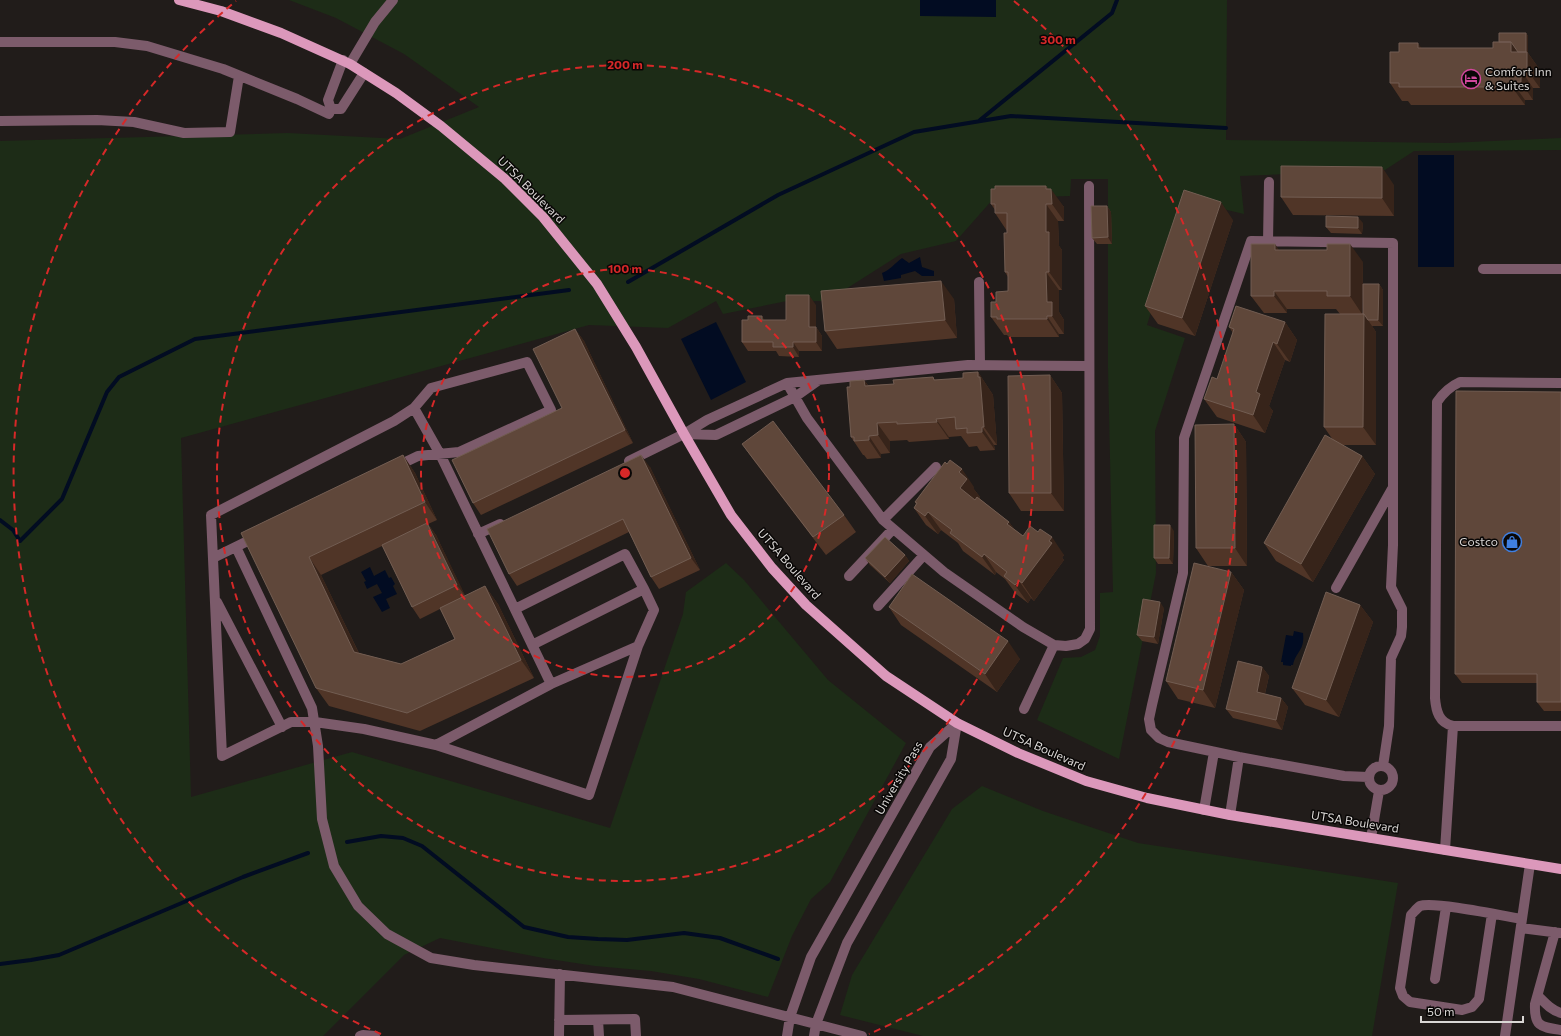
<svg xmlns="http://www.w3.org/2000/svg" width="1561" height="1036" font-family="Commissioner,sans-serif">
<style>
.green{fill:#1d2c17}
.water{fill:#020c22}
.lines{fill:none;stroke-linecap:round;stroke-linejoin:round}
.stream{stroke:#020c22;stroke-width:4}
.minor{stroke:#7c5b6b;stroke-width:10}
.major{stroke:#dc98bb;stroke-width:10}
.wall{fill:#503527;fill-rule:evenodd}
.shaded-wall{fill:#37241a}
.building{fill:#5f473a;stroke:#725d52}
.ring{fill:none;stroke:#d62828;stroke-width:2;stroke-dasharray:7 5}
.labels{text-anchor:middle;stroke-width:3;stroke-linejoin:round;paint-order:stroke}
.poi-label{font-size:12px;fill:#dad7d5;stroke:#090706;text-anchor:start}
.street-label{font-size:12px;fill:#dad7d5;stroke:#090706}
.centre{fill:#d62828;stroke:#090706;stroke-width:2}
.ring-label{font-size:12px;text-anchor:middle;font-weight:bold;fill:#d62828;stroke:#090706;stroke-width:3;stroke-linejoin:round;paint-order:stroke}
</style>
<rect width="100%" height="100%" fill="#211c1a"/>
<!-- green -->
<path class="green" d="M 289,0 L 1227,0 L 1226,140 L 1449,143 L 1561,138 L 1561,150 L 1414,151 L 1385,170 L 1240,176 L 1244,214 L 1185,200 L 1147,325 L 1185,338 L 1155,431 L 1156,573 L 1119,759 L 1037,720 L 1063,658 L 1081,657 L 1095,650 L 1100,636 L 1100,593 L 1113,592 L 1108,368 L 1108,179 L 1071,179 L 1070,196 L 994,198 L 956,241 L 901,254 L 827,301 L 787,301 L 723,314 L 716,301 L 668,328 L 589,325 L 181,438 L 191,797 L 352,752 L 610,828 L 683,614 L 686,592 L 726,563 L 744,580 L 828,680 L 906,743 L 830,882 L 811,899 L 792,936 L 768,997 L 699,979 L 651,971 L 595,966 L 543,958 L 440,938 L 404,955 L 323,1036 L 0,1036 L 0,141 L 288,133 L 400,139 L 479,107 L 404,54 L 336,18 Z
M 982,786 L 1043,811 L 1138,843 L 1398,883 L 1372,1036 L 923,1036 L 840,1015 L 852,975 L 952,809 Z"/>
<!-- water -->
<path class="water" d="M 920,0 L 996,0 L 996,17 L 920,16 Z
M 1418,155 L 1454,155 L 1454,267 L 1418,267 Z
M 920,257 L 922,267 L 934,271 L 934,276 L 922,276 L 915,271 L 901,275 L 901,278 L 884,281 L 882,273 C 890,270 894,264 902,258 L 909,263 Z
M 716,322 L 746,382 L 711,400 L 681,339 Z
M 370,567 L 374,576 L 385,570 L 389,578 L 391,577 L 395,584 L 393,586 L 397,594 L 386,599 L 390,608 L 382,612 L 373,597 L 382,593 L 377,584 L 367,589 L 364,582 L 366,581 L 361,572 Z
M 1294,631 L 1303,633 C 1305,651 1296,651 1293,665 L 1291,665 L 1291,666 L 1283,665 L 1283,662 L 1281,662 L 1286,635 L 1293,636 Z"/>
<g class="lines">
<!-- stream -->
<path class="stream" d="M 980,120 L 1112,13 L 1117,0
M 628,282 L 778,195 L 914,132 L 1011,116 L 1226,128
M 0,520 L 13,530 L 20,541 L 62,499 L 107,392 L 119,377 L 195,339 L 569,290
M 347,842 L 381,836 L 403,838 L 422,846 L 524,927 L 568,937 L 598,939 L 627,940 L 684,933 L 720,938 L 778,959
M 0,964 L 31,960 L 59,955 L 243,877 L 308,853"/>
<!-- minor -->
<path class="minor" d="M 0,42 L 115,42 L 147,46 L 223,69 L 297,99 L 329,114 L 331,109 L 328,100 L 343,60
M 350,64 L 375,22 L 393,0
M 331,109 L 341,109 L 364,73
M 0,121 L 97,120 L 134,122 L 184,133 L 230,132 L 239,76
M 1268,242 L 1269,182
M 1483,269 L 1561,269
M 979,282 L 980,365
M 787,383 L 807,418 L 883,520 L 944,572 L 1023,627 L 1054,645 L 1066,646 L 1078,644 L 1085,639 L 1090,629 L 1089,186
M 1561,383 L 1460,382 C 1449,387 1443,393 1437,402 L 1435,698 C 1436,711 1439,723 1453,726 L 1561,726
M 414,408 L 440,454 L 551,684 L 436,745
M 684,434 L 716,435 L 795,397 L 819,380
M 629,461 L 684,434 L 707,420 L 787,383 L 968,365 L 1089,366
M 395,467 L 418,456 L 459,452 L 551,410 L 527,362 L 431,388 L 414,408 L 394,421 L 211,515 L 222,756 L 291,722 L 315,722 L 364,729 L 436,745 L 589,795 L 638,646 L 551,684
M 883,520 L 936,467
M 478,534 L 500,524
M 236,547 L 312,708 L 318,746 L 322,819 L 334,866 L 358,906 L 387,934 L 431,958 L 474,965 L 673,987 L 862,1036
M 213,558 L 258,536
M 849,576 L 893,529
M 1336,588 L 1392,489
M 217,602 L 282,727
M 878,606 L 924,555
M 515,609 L 625,554 L 644,589 L 532,645
M 638,646 L 654,610 L 644,589
M 1024,709 L 1054,645
M1369 778a12 12 0 1 1 24 0a12 12 0 1 1-24 0Z
M 1368,777 L 1344,776 L 1239,757 L 1168,742 L 1159,738 L 1151,730 L 1149,719 L 1152,705 L 1183,573 L 1184,438 L 1251,241 L 1393,243 L 1393,545 L 1391,587 L 1402,609 L 1402,627 L 1401,636 L 1391,658 L 1389,726 L 1383,766
M 1204,810 L 1214,752
M 1230,815 L 1239,757
M 1371,838 L 1379,791
M 1445,850 L 1453,726
M 1492,914 L 1479,999 L 1472,1007 L 1462,1010 L 1410,1002 L 1403,996 L 1400,988 L 1411,915 C 1414,912 1417,908 1420,906 C 1433,901 1504,916 1522,919
M 1521,928 L 1560,933
M 1555,932 L 1535,1004 C 1534,1027 1541,1027 1561,1030
M 1435,979 L 1446,907
M 1538,996 C 1545,1003 1551,1010 1561,1013
M 559,1020 L 635,1019 L 636,1036
M 598,1020 L 599,1036
M 360,1036 L 363,1035 L 375,1036
M 559,1036 L 560,974
M 787,1036 L 790,1017 L 811,957 L 930,747 L 957,723
M 814,1036 L 816,1024 L 847,943 L 951,759 L 957,723
M 1505,1036 L 1530,864"/>
<!-- major -->
<path class="major" d="M 179,0 L 221,11 L 281,33 L 350,64 L 396,93 L 441,126 L 505,179 L 543,217 L 597,284 L 636,347 L 684,434 L 731,515 L 772,568 L 806,605 L 886,676 L 957,723 L 1018,753 L 1086,781 L 1147,798 L 1230,815 L 1561,869"/>
</g>
<!-- wall -->
<path class="wall" d="M 1526,33 L 1528,36 L 1528,53 L 1540,70 L 1540,88 L 1533,88 L 1533,100 L 1525,100 L 1525,105 L 1411,105 L 1408,101 L 1402,101 L 1390,83 L 1399,52 L 1421,48 L 1493,48 L 1499,42 Z
M 1394,185 L 1394,216 L 1293,215 L 1281,197 Z
M 1046,186 L 1064,207 L 1064,221 L 1058,221 L 1059,246 L 1062,250 L 1062,290 L 1059,290 L 1059,312 L 1064,320 L 1064,334 L 1059,334 L 1059,337 L 1009,337 L 1007,335 L 1004,335 L 991,317 L 996,302 L 1008,291 L 1008,277 L 1005,272 L 1007,231 L 995,213 L 995,210 L 991,204 Z
M 1107,206 L 1111,212 L 1112,244 L 1097,244 L 1092,238 Z
M 1233,220 L 1195,336 L 1158,324 L 1145,306 Z
M 1363,223 L 1362,234 L 1331,233 L 1326,227 Z
M 1279,250 L 1363,262 L 1362,314 L 1379,284 L 1383,290 L 1383,326 L 1372,326 L 1376,332 L 1376,445 L 1342,445 L 1362,456 L 1375,474 L 1313,582 L 1276,561 L 1264,543 L 1333,440 L 1324,427 L 1340,314 L 1336,309 L 1287,309 L 1287,313 L 1264,313 L 1251,296 Z
M 954,299 L 957,338 L 837,349 L 825,331 Z
M 816,305 L 816,327 L 822,336 L 822,351 L 799,351 L 799,357 L 779,356 L 776,351 L 748,351 L 742,342 L 765,320 L 786,320 Z
M 1285,322 L 1297,340 L 1290,362 L 1285,360 L 1269,406 L 1273,411 L 1265,433 L 1217,417 L 1204,399 L 1217,379 L 1233,333 L 1229,327 Z
M 575,329 L 584,341 L 633,443 L 481,515 L 473,503 L 562,408 Z
M 978,372 L 993,395 L 997,445 L 994,445 L 995,450 L 980,451 L 977,446 L 969,447 L 961,436 L 949,437 L 949,439 L 909,442 L 907,440 L 890,441 L 890,453 L 881,454 L 881,458 L 867,459 L 864,455 L 863,455 L 851,437 L 850,387 L 864,380 L 868,385 L 894,384 L 933,377 L 935,380 L 963,378 Z
M 1050,375 L 1062,393 L 1064,511 L 1021,511 L 1009,493 Z
M 1561,392 L 1561,711 L 1544,711 L 1537,702 L 1537,683 L 1462,683 L 1455,674 Z
M 1234,424 L 1246,442 L 1247,566 L 1208,566 L 1196,548 Z
M 742,444 L 844,515 L 856,532 L 826,555 L 755,462 Z
M 403,455 L 415,473 L 437,520 L 428,524 L 436,535 L 465,596 L 485,586 L 498,604 L 534,678 L 420,731 L 329,706 L 316,688 L 241,533 ZM 382,546 L 412,607 L 420,619 L 440,609 L 455,639 L 401,664 L 359,653 L 321,575 Z
M 650,467 L 700,570 L 659,589 L 651,577 L 629,532 L 517,586 L 509,574 Z
M 974,487 L 973,488 L 980,497 L 979,498 L 1009,522 L 1014,529 L 1023,536 L 1064,555 L 1062,558 L 1064,560 L 1034,601 L 1031,598 L 1028,603 L 1016,594 L 1005,579 L 996,572 L 995,575 L 963,551 L 958,543 L 941,530 L 938,534 L 926,525 L 914,508 L 916,504 L 915,502 Z
M 1174,531 L 1173,564 L 1158,564 L 1154,558 Z
M 905,555 L 909,561 L 890,583 L 870,565 L 865,558 Z
M 1231,572 L 1244,590 L 1215,708 L 1178,699 L 1166,681 Z
M 1360,605 L 1373,622 L 1339,717 L 1305,705 L 1292,688 Z
M 889,607 L 1020,659 L 997,692 L 901,625 Z
M 1164,608 L 1158,644 L 1142,641 L 1137,635 Z
M 1262,667 L 1269,676 L 1265,694 L 1281,698 L 1288,707 L 1282,730 L 1233,718 L 1226,709 Z"/>
<!-- shaded-wall -->
<path class="shaded-wall" d="M 1526,33 L 1528,36 L 1528,53 L 1540,70 L 1540,88 L 1527,70 L 1526,57 Z
M 1511,42 L 1524,60 L 1524,70 L 1511,52 Z
M 1418,43 L 1430,61 L 1418,48 Z
M 1521,70 L 1533,88 L 1533,100 L 1521,82 Z
M 1512,82 L 1525,100 L 1525,105 L 1512,87 Z
M 1382,167 L 1394,185 L 1394,216 L 1382,198 Z
M 1046,186 L 1051,194 L 1051,189 L 1064,207 L 1064,221 L 1052,204 L 1046,189 Z
M 1221,202 L 1233,220 L 1195,336 L 1182,318 Z
M 1046,204 L 1058,221 L 1059,246 L 1062,250 L 1062,290 L 1049,272 L 1046,232 Z
M 1107,206 L 1111,212 L 1112,244 L 1108,237 Z
M 1358,217 L 1363,223 L 1362,234 L 1358,228 Z
M 1275,244 L 1287,262 L 1275,250 Z
M 1350,244 L 1363,262 L 1362,314 L 1350,296 Z
M 1046,272 L 1059,290 L 1059,312 L 1064,320 L 1064,334 L 1052,316 L 1047,302 Z
M 941,281 L 954,299 L 957,338 L 945,320 Z
M 1379,284 L 1383,290 L 1383,326 L 1378,320 Z
M 1274,291 L 1287,309 L 1287,313 L 1274,296 Z
M 809,295 L 816,305 L 816,336 L 809,327 Z
M 1364,314 L 1376,332 L 1376,445 L 1363,427 Z
M 762,316 L 768,325 L 762,320 Z
M 1047,316 L 1059,334 L 1059,337 L 1047,319 Z
M 1285,322 L 1297,340 L 1290,362 L 1277,344 Z
M 816,327 L 822,336 L 822,351 L 816,342 Z
M 575,329 L 584,341 L 633,443 L 625,430 Z
M 793,342 L 799,351 L 799,357 L 793,347 Z
M 1273,342 L 1285,360 L 1269,406 L 1273,411 L 1265,433 L 1253,415 L 1256,392 Z
M 978,372 L 993,395 L 997,445 L 984,427 Z
M 1050,375 L 1062,393 L 1064,511 L 1051,493 Z
M 864,380 L 877,398 L 865,386 Z
M 936,419 L 949,437 L 949,439 L 937,422 Z
M 877,423 L 890,441 L 890,453 L 878,435 Z
M 1234,424 L 1246,442 L 1247,566 L 1235,548 Z
M 982,427 L 994,445 L 995,450 L 982,432 Z
M 869,436 L 881,454 L 881,458 L 869,440 Z
M 403,455 L 415,473 L 437,520 L 425,502 Z
M 641,455 L 650,467 L 700,570 L 691,558 Z
M 1362,456 L 1375,474 L 1313,582 L 1301,564 Z
M 962,469 L 974,487 L 973,488 L 980,497 L 973,506 L 960,488 L 959,472 Z
M 928,512 L 941,530 L 938,534 L 925,516 Z
M 1009,522 L 1022,539 L 1007,524 Z
M 427,523 L 436,535 L 466,597 L 457,585 Z
M 1170,525 L 1174,531 L 1173,564 L 1169,558 Z
M 1052,537 L 1064,555 L 1062,558 L 1064,560 L 1034,601 L 1022,583 Z
M 984,554 L 996,572 L 995,575 L 982,557 Z
M 905,555 L 909,561 L 890,583 L 885,577 Z
M 309,557 L 321,575 L 367,670 L 354,652 Z
M 1231,572 L 1244,590 L 1215,708 L 1203,690 Z
M 1019,581 L 1031,598 L 1028,603 L 1015,585 Z
M 485,586 L 498,604 L 534,678 L 521,660 Z
M 1160,602 L 1164,608 L 1158,644 L 1154,637 Z
M 1360,605 L 1373,622 L 1339,717 L 1326,700 Z
M 1008,641 L 1020,659 L 997,692 L 985,674 Z
M 1262,667 L 1269,676 L 1263,701 L 1257,692 Z
M 1281,698 L 1288,707 L 1282,730 L 1276,720 Z"/>
<!-- building -->
<path class="building" d="M 1499,33 L 1526,33 L 1526,52 L 1518,52 L 1511,42 L 1499,42 Z
M 1493,42 L 1511,42 L 1511,52 L 1527,52 L 1527,70 L 1521,70 L 1521,82 L 1512,82 L 1512,87 L 1399,87 L 1399,83 L 1390,83 L 1390,52 L 1399,52 L 1399,43 L 1418,43 L 1418,48 L 1493,48 Z
M 1281,166 L 1382,167 L 1382,198 L 1281,197 Z
M 995,186 L 1046,186 L 1046,189 L 1051,189 L 1052,204 L 1046,204 L 1046,232 L 1049,232 L 1049,272 L 1046,272 L 1047,302 L 1052,302 L 1052,316 L 1047,316 L 1047,319 L 997,319 L 997,317 L 991,317 L 991,302 L 996,302 L 996,292 L 1008,291 L 1008,272 L 1005,272 L 1004,233 L 1007,233 L 1007,213 L 995,213 L 995,204 L 991,204 L 991,189 L 995,189 Z
M 1184,190 L 1221,202 L 1182,318 L 1145,306 Z
M 1091,206 L 1107,206 L 1108,237 L 1092,238 Z
M 1326,216 L 1358,217 L 1358,228 L 1326,227 Z
M 1251,244 L 1275,244 L 1275,250 L 1327,250 L 1327,244 L 1350,244 L 1350,296 L 1327,296 L 1327,291 L 1274,291 L 1274,296 L 1251,296 Z
M 941,281 L 945,320 L 825,331 L 821,291 Z
M 1363,284 L 1379,284 L 1378,320 L 1368,320 L 1364,314 L 1363,314 Z
M 786,295 L 809,295 L 809,327 L 816,327 L 816,342 L 793,342 L 793,347 L 773,347 L 773,342 L 742,342 L 742,320 L 748,320 L 748,316 L 762,316 L 762,320 L 786,320 Z
M 1236,306 L 1285,322 L 1277,344 L 1273,342 L 1256,392 L 1260,394 L 1253,415 L 1204,399 L 1212,377 L 1217,379 L 1234,329 L 1229,327 Z
M 1325,314 L 1364,314 L 1363,427 L 1324,427 Z
M 575,329 L 625,430 L 473,503 L 452,460 L 562,408 L 533,349 Z
M 978,372 L 978,377 L 980,377 L 984,427 L 982,427 L 982,432 L 967,433 L 967,428 L 956,429 L 955,417 L 936,419 L 937,422 L 897,424 L 897,422 L 877,423 L 878,435 L 869,436 L 869,440 L 854,441 L 854,437 L 851,437 L 847,387 L 850,387 L 850,381 L 864,380 L 865,386 L 894,384 L 893,380 L 933,377 L 934,380 L 963,378 L 963,373 Z
M 1050,375 L 1051,493 L 1009,493 L 1008,376 Z
M 1456,391 L 1561,392 L 1561,702 L 1537,702 L 1537,674 L 1455,674 Z
M 773,421 L 844,515 L 813,537 L 742,444 Z
M 1234,424 L 1235,548 L 1196,548 L 1195,425 Z
M 1325,435 L 1362,456 L 1301,564 L 1264,543 Z
M 403,455 L 425,502 L 309,557 L 354,652 L 401,664 L 455,639 L 440,608 L 485,586 L 521,660 L 407,713 L 316,688 L 241,533 Z
M 641,455 L 691,558 L 651,577 L 623,519 L 509,574 L 487,529 Z
M 950,460 L 962,469 L 959,472 L 967,479 L 960,488 L 975,500 L 977,497 L 1009,522 L 1007,524 L 1023,536 L 1030,526 L 1038,532 L 1040,529 L 1052,537 L 1049,541 L 1052,543 L 1022,583 L 1019,581 L 1015,585 L 1004,576 L 1007,572 L 984,554 L 982,557 L 950,533 L 952,530 L 928,512 L 925,516 L 914,508 L 917,503 L 915,502 L 945,462 L 947,464 Z
M 427,523 L 457,585 L 412,607 L 382,545 Z
M 1154,525 L 1170,525 L 1169,558 L 1154,558 Z
M 885,537 L 905,555 L 885,577 L 865,558 Z
M 1194,563 L 1231,572 L 1203,690 L 1166,681 Z
M 912,574 L 1008,641 L 985,674 L 889,607 Z
M 1326,592 L 1360,605 L 1326,700 L 1292,688 Z
M 1143,599 L 1160,602 L 1154,637 L 1137,635 Z
M 1238,661 L 1262,667 L 1257,692 L 1281,698 L 1276,720 L 1226,709 Z"/>
<!-- distance rings -->
<g class="ring">
<circle cx="625" cy="473" r="204"/>
<circle cx="625" cy="473" r="408"/>
<path d="M381 1034A612 612 0 0 1 236 1M1014 1A612 612 0 0 1 869 1034"/>
</g>
<!-- icons -->
<defs>
<symbol id="hotel-ring" viewBox="-11 -11 22 22"><circle r="9.5" fill="#090706" stroke="#d1479c" stroke-width="1.5"/><path d="M-6-4.5h1.5V1H6V5H4.5V3h-9V5H-6ZM-4 0a1.8 1.8 0 1 1 3.6 0ZM.5 0V-2.5h3Q6-2.5 6 0Z" fill="#d1479c"/></symbol>
<symbol id="shop-ring" viewBox="-11 -11 22 22"><circle r="9.5" fill="#090706" stroke="#3f7fe0" stroke-width="1.5"/><path d="M-5-2.5h2.3a2.7 3.5 0 0 1 5.4 0H5L5.5 6h-11ZM-1.5-2.5h3a1.5 2.3 0 0 0-3 0Z" fill="#3f7fe0"/></symbol>
</defs>
<g fill-rule="evenodd">
<use href="#hotel-ring" x="1460" y="68" width="22" height="22"/>
<use href="#shop-ring" x="1501" y="531" width="22" height="22"/>
</g>
<g class="labels">
<!-- poi labels -->
<g class="poi-label">
<text x="1485" y="76">Comfort Inn<tspan x="1485" dy="14">&amp; Suites</tspan></text>
<text x="1498" y="546" text-anchor="end">Costco</text>
</g>
<!-- street labels -->
<g class="street-label">
<text transform="translate(531 190) rotate(45)" y="4">UTSA Boulevard</text>
<text transform="translate(789 564) rotate(49)" y="4">UTSA Boulevard</text>
<text transform="translate(1044 749) rotate(24)" y="4">UTSA Boulevard</text>
<text transform="translate(899 778) rotate(-60)" y="4">University Pass</text>
<text transform="translate(1355 822) rotate(9)" y="4">UTSA Boulevard</text>
</g>
</g>
<circle cx="625" cy="473" r="6" class="centre"/>
<g class="ring-label">
<text x="1058" y="44">300 m</text>
<text x="625" y="69">200 m</text>
<text x="625" y="273">100 m</text>
</g>
<!-- scale -->
<path d="M1421 1016v6h102v-6" fill="none" stroke="#dad7d5" stroke-width="2"/>
<text x="1427" y="1016" font-size="12" fill="#dad7d5" stroke="#090706" stroke-width="3" paint-order="stroke">50 m</text>
</svg>
